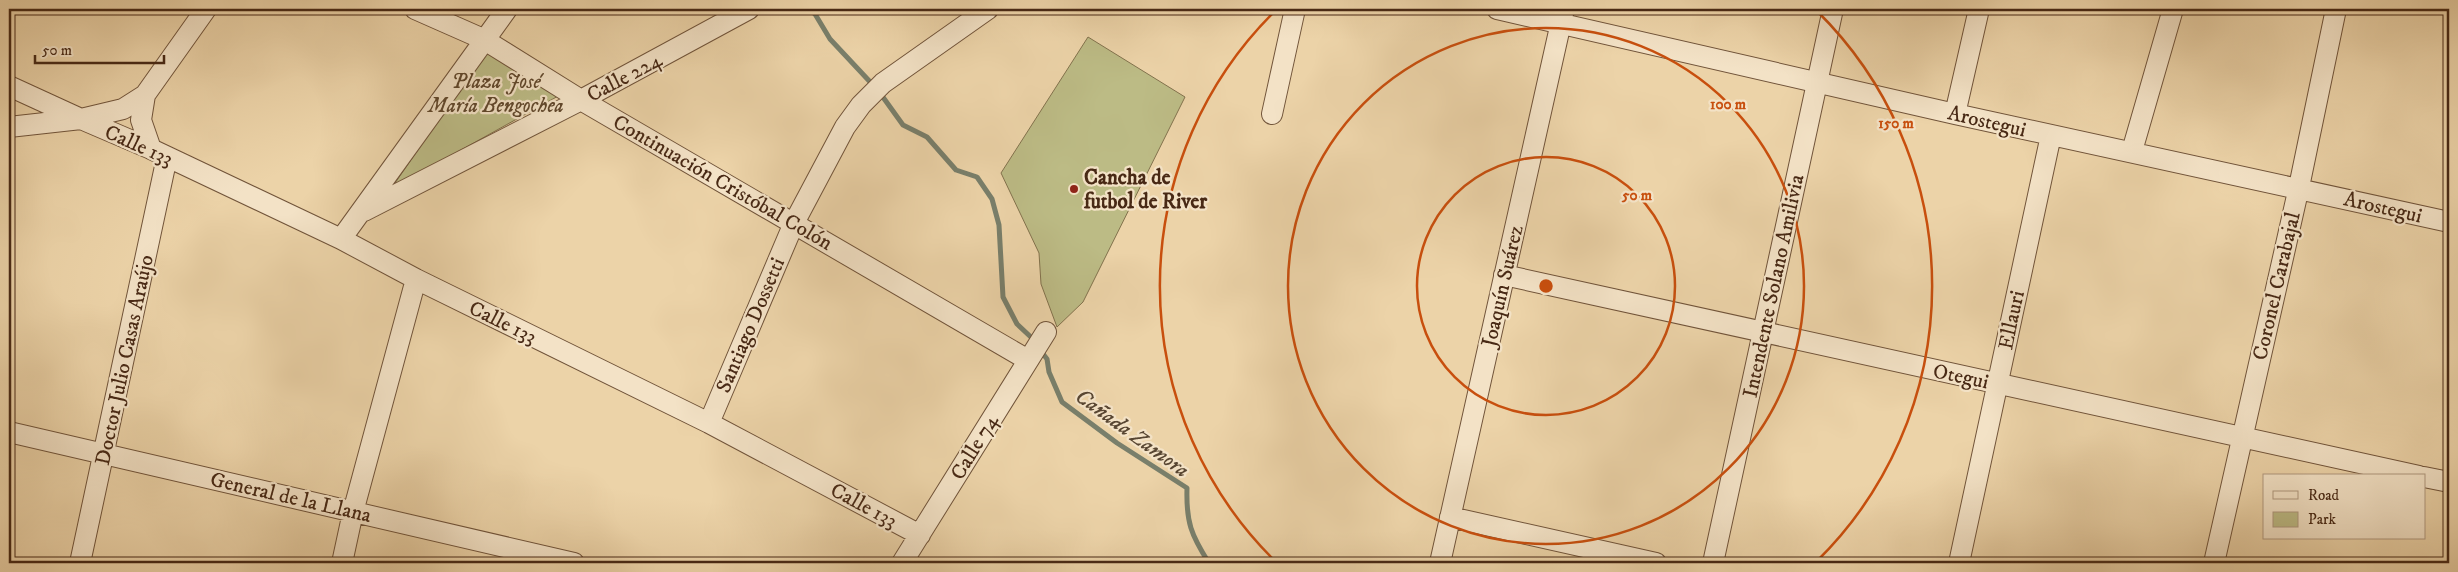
<svg xmlns="http://www.w3.org/2000/svg" width="2458" height="572" font-family="'IM FELL DW Pica',serif">
<style>
.green{fill:#bcbb85;stroke:#82724d}
.lines{fill:none;stroke-linecap:round;stroke-linejoin:round}
.stream{stroke:#797f6b;stroke-width:5}
.minor-casing{stroke:#71543a;stroke-width:22}
.minor{stroke:#f3e2c6;stroke-width:20}
.ring{fill:none;stroke:#c84f0e;stroke-width:2.5}
.poi-dot{fill:#8f2418;stroke:#f3e2c6;stroke-width:2}
.labels{text-anchor:middle;stroke-width:4.5;stroke-linejoin:round;paint-order:stroke}
.street-label{font-size:21px;fill:#482915;stroke:#f3e2c6}
.park-label{font-size:21px;font-style:italic;fill:#5f462b;stroke:#f3e2c6}
.poi-label{font-size:21px;font-weight:bold;fill:#482915;stroke:#f3e2c6;text-anchor:start}
.water-label{font-size:22px;font-style:italic;fill:#584632;stroke:#f3e2c6}
.centre{fill:#c84f0e;stroke:#f3e2c6;stroke-width:2.5}
.ring-label{font-size:15px;text-anchor:middle;font-weight:bold;fill:#c84f0e;stroke:#f3e2c6;stroke-width:4.5;stroke-linejoin:round;paint-order:stroke}
</style>
<rect width="100%" height="100%" fill="#ecd3a8"/>
<filter id="stains"><feTurbulence type="fractalNoise" baseFrequency=".004" numOctaves="4"/><feColorMatrix values="0 0 0 0 .2 0 0 0 0 .09 0 0 0 0 .02 0 0 0 .5 -.17"/></filter>
<radialGradient id="worn" r=".72"><stop offset=".6" stop-color="#630" stop-opacity="0"/><stop offset="1" stop-color="#630" stop-opacity=".3"/></radialGradient>
<!-- green -->
<path class="green" d="M 1088,37 L 1185,97 L 1083,302 L 1057,327 L 1041,284 L 1039,253 L 1001,173 Z
M 487,49 L 560,95 L 398,185 L 393,186 Z"/>
<g class="lines">
<!-- stream -->
<path class="stream" d="M 808,9 L 815,14 L 830,39 L 873,85
M 880,93 L 903,125 L 927,137 L 956,170 L 977,177 L 992,199 L 999,225 L 1003,297 L 1017,324 L 1034,340
M 1040,350 L 1047,359 L 1049,372 L 1062,402 L 1117,443 L 1187,488 C 1186,522 1191,535 1209,563"/>
<defs>
<path id="minor" d="M 415,9 L 483,39 L 581,100 L 1028,360
M 1497,9 L 1955,114 L 2449,222
M 9,86 L 81,119 L 123,109 L 145,95 L 206,9
M 145,95 L 141,120 L 151,149
M 1272,114 L 1295,9
M 1955,114 L 1979,9
M 9,127 L 81,119 L 151,149 L 341,239 L 416,279 L 709,423 L 920,535
M 2132,151 L 2173,9
M 364,211 L 581,100 L 749,9
M 341,239 L 507,9
M 1504,275 L 2419,476
M 709,423 L 794,223 L 845,127 L 861,105 L 883,83 L 988,9
M 9,432 L 574,563
M 2424,477 L 2449,482
M 1450,517 L 1656,563
M 80,563 L 167,157
M 342,563 L 353,512 L 416,279
M 902,563 L 1046,332
M 1440,563 L 1564,9
M 1713,563 L 1833,9
M 1959,563 L 2051,135
M 2214,563 L 2299,187 L 2336,9"/>
</defs>
<!-- minor casing -->
<use href="#minor" class="minor-casing"/>
<!-- minor -->
<use href="#minor" class="minor"/>
</g>
<!-- distance rings -->
<g class="ring">
<circle cx="1546" cy="286" r="129"/>
<circle cx="1546" cy="286" r="258"/>
<path d="M1275 561A386 386 0 0 1 1275 11M1817 11A386 386 0 0 1 1817 561"/>
</g>
<!-- markers -->
<circle class="poi-dot" cx="1074" cy="189" r="5"/>
<g class="labels">
<!-- street labels -->
<g class="street-label">
<text transform="translate(624 77) rotate(-28)" y="7">Calle 224</text>
<text transform="translate(1987 121) rotate(13)" y="7">Arostegui</text>
<text transform="translate(139 145) rotate(24)" y="7">Calle 133</text>
<text transform="translate(723 182) rotate(30)" y="7">Continuación Cristóbal Colón</text>
<text transform="translate(2383 207) rotate(13)" y="7">Arostegui</text>
<text transform="translate(1502 286) rotate(-77)" y="7">Joaquín Suárez</text>
<text transform="translate(1773 286) rotate(-78)" y="7">Intendente Solano Amilivia</text>
<text transform="translate(2276 286) rotate(-77)" y="7">Coronel Carabajal</text>
<text transform="translate(2011 320) rotate(-78)" y="7">Ellauri</text>
<text transform="translate(503 322) rotate(26)" y="7">Calle 133</text>
<text transform="translate(750 325) rotate(-67)" y="7">Santiago Dossetti</text>
<text transform="translate(124 360) rotate(-78)" y="7">Doctor Julio Casas Araújo</text>
<text transform="translate(1961 376) rotate(12)" y="7">Otegui</text>
<text transform="translate(974 447) rotate(-59)" y="7">Calle 74</text>
<text transform="translate(291 497) rotate(13)" y="7">General de la Llana</text>
<text transform="translate(864 505) rotate(28)" y="7">Calle 133</text>
</g>
<!-- park labels -->
<g class="park-label">
<text x="496" y="88">Plaza José<tspan x="496" dy="24">María Bengochea</tspan></text>
</g>
<!-- poi labels -->
<g class="poi-label">
<text x="1084" y="184">Cancha de<tspan x="1084" dy="24">futbol de River</tspan></text>
</g>
<!-- water labels -->
<g class="water-label">
<text transform="translate(1133 432) rotate(36)" y="8">Cañada Zamora</text>
</g>
</g>
<circle cx="1546" cy="286" r="8" class="centre"/>
<g class="ring-label">
<text x="1728" y="109">100 m</text>
<text x="1896" y="128">150 m</text>
<text x="1637" y="200">50 m</text>
</g>
<!-- margin -->
<rect width="2458" height="572" fill="none" stroke="#ecd3a8" stroke-width="30"/>
<rect x="10" y="10" width="2438" height="552" fill="none" stroke="#482915" stroke-width="2.5"/>
<rect x="15" y="15" width="2428" height="542" fill="none" stroke="#482915"/>
<!-- legend -->
<rect x="2263" y="474" width="162" height="65" fill="#f3e2c6" stroke="#af987f"/>
<rect x="2273" y="491" width="25" height="8" fill="#f3e2c6" stroke="#af987f"/>
<text x="2308" y="500" font-size="15" fill="#482915">Road</text>
<rect x="2273" y="512" width="25" height="15" fill="#bcbb85" stroke="#af987f"/>
<text x="2308" y="524" font-size="15" fill="#482915">Park</text>
<!-- scale -->
<path d="M35 55v8h129v-8" fill="none" stroke="#482915" stroke-width="2.5"/>
<text x="42" y="55" font-size="15" fill="#482915" stroke="#f3e2c6" stroke-width="4" paint-order="stroke">50 m</text>
<rect width="100%" height="100%" filter="url(#stains)"/>
<rect width="100%" height="100%" fill="url(#worn)"/>
</svg>
